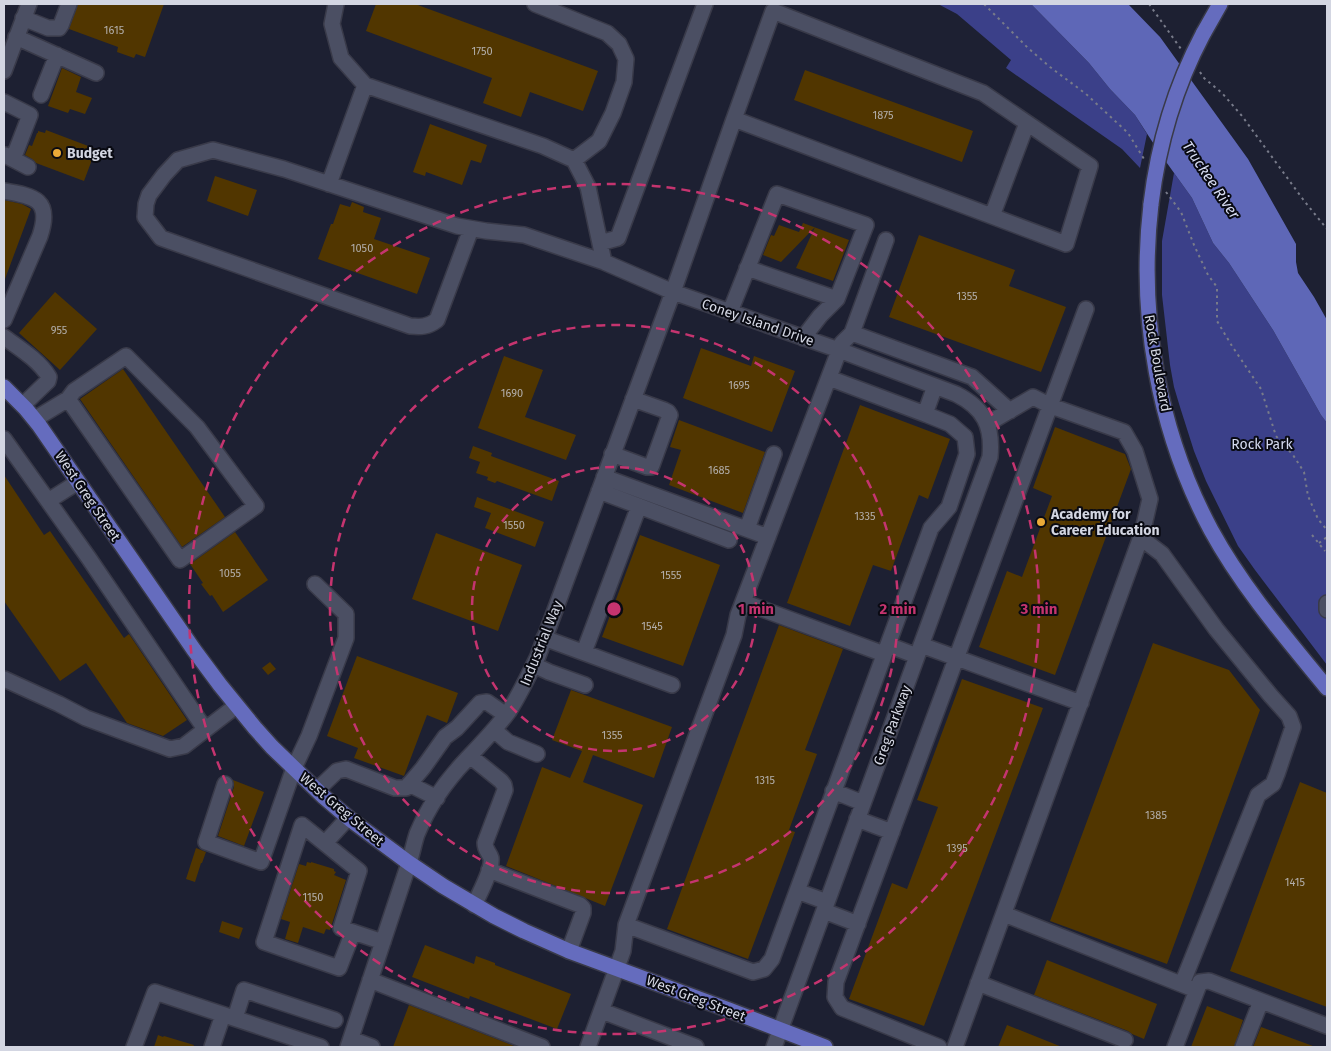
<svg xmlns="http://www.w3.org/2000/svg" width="1331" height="1051" font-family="'Fira Sans',sans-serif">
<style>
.green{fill:#3b4089}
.water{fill:#5e67b7}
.building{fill:#513600}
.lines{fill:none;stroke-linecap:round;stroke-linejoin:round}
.minor-casing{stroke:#393a49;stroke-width:18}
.major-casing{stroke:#393a49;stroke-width:18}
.path{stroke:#787b8a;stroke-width:2;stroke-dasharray:2.5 4;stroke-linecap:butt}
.minor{stroke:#4b4f63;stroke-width:15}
.major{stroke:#656cbe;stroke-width:15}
.major-bridge-casing{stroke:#393a49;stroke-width:18;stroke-linecap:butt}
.major-bridge{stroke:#656cbe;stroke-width:15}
.ring{fill:none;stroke:#c5346f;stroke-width:2.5;stroke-dasharray:9 6}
.poi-dot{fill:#eaaa38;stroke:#090a12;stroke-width:2}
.labels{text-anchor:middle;stroke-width:4;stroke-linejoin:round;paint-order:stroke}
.number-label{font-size:11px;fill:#b2aeaa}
.poi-label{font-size:14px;font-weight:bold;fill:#d3d6e2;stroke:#090a12;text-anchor:start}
.street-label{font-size:14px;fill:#d3d6e2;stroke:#090a12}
.park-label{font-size:14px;fill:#d4d9ef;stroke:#090a12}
.water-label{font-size:15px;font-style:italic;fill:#d6dbf1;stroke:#090a12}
.centre{fill:#c5346f;stroke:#090a12;stroke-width:2.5}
.ring-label{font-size:15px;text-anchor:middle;font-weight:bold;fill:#c5346f;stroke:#090a12;stroke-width:4;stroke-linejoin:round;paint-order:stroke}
</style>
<rect width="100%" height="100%" fill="#1d2032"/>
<!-- green -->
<path class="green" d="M 938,4 L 1031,4 L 1089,63 L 1110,89 L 1135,115 L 1147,134 L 1140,168 L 1122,149 L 1006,68 L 1011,60 L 957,14 Z
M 1174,173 L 1192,198 L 1213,243 L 1229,263 L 1273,330 L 1321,415 L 1327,423 L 1327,665 L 1255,570 L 1238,546 L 1206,481 L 1194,451 L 1180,407 L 1174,387 L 1170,365 L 1162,295 L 1162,241 Z"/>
<!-- water -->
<path class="water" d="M 1031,4 L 1128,4 L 1160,37 L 1248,159 L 1296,244 L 1296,262 L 1298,273 L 1314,297 L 1327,320 L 1327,423 L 1321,415 L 1273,330 L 1229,263 L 1213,243 L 1192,198 L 1159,152 L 1135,115 L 1110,89 L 1089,63 Z"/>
<!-- building -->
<path class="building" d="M 78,4 L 164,4 L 145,57 L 136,54 L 134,58 L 117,52 L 118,47 L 69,29 Z
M 376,4 L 415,4 L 598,71 L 583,111 L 530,92 L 521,117 L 483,103 L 492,78 L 366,31 Z
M 62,68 L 81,77 L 76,92 L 92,98 L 85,114 L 70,109 L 68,113 L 48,106 Z
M 805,70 L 973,131 L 962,162 L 794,100 Z
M 430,124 L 487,145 L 481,163 L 471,160 L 462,185 L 426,172 L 425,176 L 413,172 Z
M 46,130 L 96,149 L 84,181 L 36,163 L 32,159 L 25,155 L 29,145 L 32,146 L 37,133 L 38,133 L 38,131 L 45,133 Z
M 215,176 L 257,190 L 248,216 L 207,201 Z
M 4,200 L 22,204 L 31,209 L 5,279 Z
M 352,202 L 364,207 L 363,212 L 381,218 L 374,239 L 430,258 L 417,294 L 318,259 L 331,224 L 333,224 L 340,204 L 350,207 Z
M 803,223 L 849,240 L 833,281 L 796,268 L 815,227 L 781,262 L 763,255 L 771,235 L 774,236 L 779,225 L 799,232 Z
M 919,235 L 1015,270 L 1009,286 L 1066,307 L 1041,372 L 889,317 Z
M 55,292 L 97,329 L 60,370 L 19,333 Z
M 701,348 L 751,366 L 754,356 L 795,371 L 772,432 L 683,398 Z
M 504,356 L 543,370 L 525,417 L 576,435 L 566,460 L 478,428 Z
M 123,369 L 225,517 L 182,547 L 80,399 Z
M 860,405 L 950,439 L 928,499 L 919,495 L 891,571 L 873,565 L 850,626 L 787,603 Z
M 679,420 L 765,452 L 743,513 L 669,485 L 681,450 L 670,447 Z
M 1055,427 L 1125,454 L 1131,469 L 1055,675 L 979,647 L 1007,571 L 1022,577 L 1052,496 L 1033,488 Z
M 473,446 L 492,453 L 491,456 L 559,481 L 552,501 L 497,481 L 495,483 L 487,480 L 488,477 L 476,473 L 480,462 L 469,458 Z
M 4,475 L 44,535 L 50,531 L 124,638 L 129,634 L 187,720 L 163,736 L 127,723 L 86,663 L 60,681 L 4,601 Z
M 477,497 L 544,522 L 535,547 L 485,528 L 491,513 L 474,507 Z
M 235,532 L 268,580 L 223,612 L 212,595 L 210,596 L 201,584 L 203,583 L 190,564 Z
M 436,533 L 522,565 L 498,631 L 412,599 Z
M 640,535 L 720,565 L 683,666 L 602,637 Z
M 779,625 L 843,649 L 805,750 L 817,754 L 789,830 L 795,832 L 748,959 L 667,929 Z
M 1153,643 L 1229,670 L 1260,710 L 1167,964 L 1050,921 Z
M 357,656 L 458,693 L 447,723 L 427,715 L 404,776 L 354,758 L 358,748 L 327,736 Z
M 270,662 L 276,669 L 268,675 L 262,668 Z
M 962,679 L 1043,708 L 924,1026 L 849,999 L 892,883 L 907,889 L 938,807 L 917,800 Z
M 571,690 L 672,727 L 654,778 L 593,755 L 583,782 L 643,805 L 605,906 L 506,866 L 542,767 L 570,778 L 582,751 L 552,740 Z
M 233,780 L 264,792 L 244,846 L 218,836 L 234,787 Z
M 1300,782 L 1327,793 L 1327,1007 L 1230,971 Z
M 196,848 L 206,852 L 202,863 L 201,863 L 195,882 L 186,879 Z
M 307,862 L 311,863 L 311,862 L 334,869 L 334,871 L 336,872 L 334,875 L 346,880 L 330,930 L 326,929 L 324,934 L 303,927 L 298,943 L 285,939 L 290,922 L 281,919 L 299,864 L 306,866 Z
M 222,921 L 243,928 L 239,939 L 219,932 Z
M 425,945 L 474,964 L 476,956 L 495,963 L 495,965 L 571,994 L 557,1029 L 470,996 L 469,999 L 412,977 Z
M 1047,960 L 1157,1004 L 1144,1039 L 1132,1034 L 1128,1031 L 1034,995 Z
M 409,1005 L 517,1047 L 393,1047 Z
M 1207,1006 L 1243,1020 L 1234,1047 L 1191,1047 Z
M 1007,1025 L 1062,1047 L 998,1047 Z
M 1261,1027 L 1313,1046 L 1313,1047 L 1253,1047 Z
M 158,1035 L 163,1037 L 164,1036 L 194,1045 L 193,1047 L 154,1047 Z"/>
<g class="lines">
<defs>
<path id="minor" d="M 336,4 L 332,24 L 341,58 L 365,85 L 543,146 L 574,160 L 588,187 L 604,262
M 535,4 L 607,33 L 619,44 L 626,59 L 624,82 L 613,113 L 599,141 L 574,160
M 23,18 L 48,28 L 59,28 L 61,25 L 69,4
M 16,37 L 96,73
M 4,71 L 29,4
M 41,95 L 57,55
M 4,102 L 30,115 L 13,159
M 5,155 L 28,167
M 329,184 L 365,85
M 4,191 C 35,196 52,200 40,236 L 4,320
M 992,216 L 1027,123
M 471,229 L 437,320 C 428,327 421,327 410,326 L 161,238 L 145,217 L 146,204 L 149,195 L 164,175 L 178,160 L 213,150 L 284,169 L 457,226 L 486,231 L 524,235 L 604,262 L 673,292 L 839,350 L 956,394 C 984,408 993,426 990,457 L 774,1047
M 600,243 L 618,238 L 705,4
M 747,268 L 837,299
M 730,312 L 777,194 L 866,225 L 837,299 L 820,316 L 803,338
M 852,333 L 886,240
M 4,337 C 19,348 39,360 49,377 L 48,381 L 23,405
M 829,378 L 925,414 L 935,386
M 35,419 L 68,399 L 74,391 L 126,356 L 197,427 L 256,506 L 180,560 L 68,399
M 4,439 L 88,557 L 205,729
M 612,454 L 647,467 L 651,467 L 652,465 L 670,415 L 668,412 L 664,410 L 633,399
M 604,477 L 768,537
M 599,491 L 729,540
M 48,501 L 78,482
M 747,529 L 774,454
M 1141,538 L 1162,554 L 1216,629 L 1271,696 L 1289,716 L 1293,727 L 1277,774 L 1273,784 L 1258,795 L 1182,984
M 743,602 L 884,654
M 1327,603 L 1327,610
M 544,638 L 672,685
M 888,645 L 917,656
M 921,645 L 1081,703
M 584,652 L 639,506
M 534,665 L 549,672 L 585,685
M 4,679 L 59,704 L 86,718 L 170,749 L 184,746 L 236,706
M 494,730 L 508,742 L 537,754
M 470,756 L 501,781 L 504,785 L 505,790 L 485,843 C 485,850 489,852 491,858 C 493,868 479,895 474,905
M 225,784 L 206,842 L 261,862 L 294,768 L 309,736 L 346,638 L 346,614 L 315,584
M 409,784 L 437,798
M 317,790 L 337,771 L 346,769 L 395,788 L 406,788 L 423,768 L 445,737 L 457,728 L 480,703 L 487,702 L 506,715
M 833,791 L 863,803
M 857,819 L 892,832
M 325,843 L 348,818
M 489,870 L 580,905 L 583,908 L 583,913 L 569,951
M 797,891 L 827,902
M 824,911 L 858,924
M 1004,914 L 1196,990
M 626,925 L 753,972 L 764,969 L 772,959 L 931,528 L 949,507 L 967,454 L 965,437 L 950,424 L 925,414
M 353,932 L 339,968 L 264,942 L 302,825 L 359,871 L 341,928 L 383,942
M 370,980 L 542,1047
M 978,983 L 1125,1040
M 602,1011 L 696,1047
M 235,1018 L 244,990 L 335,1020
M 351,1039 L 372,1047
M 134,1047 L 155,992 L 321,1047
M 212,1047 L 223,1015
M 348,1047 L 409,863 C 412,854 414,843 417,834 C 428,807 446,781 466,760 C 481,744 496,729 509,711 C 520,694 529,675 538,656 L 673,292 L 734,119 L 1066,244 L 1090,166 L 983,93 L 773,11 L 734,119
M 588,1047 L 623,951 L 626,925 L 734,635 L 738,615 L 842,343 L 852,333 L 972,377 L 1010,411
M 939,1047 L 842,1008 L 835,997 L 836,982 L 1086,309
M 955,1047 L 1142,534 L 1150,499 L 1135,451 L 1124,432 L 1051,406 L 1033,397 L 987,424
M 1175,1047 L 1200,982 L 1209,981 L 1327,1026
M 1243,1047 L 1261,1001"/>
<path id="major" d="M 1203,34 L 1220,4
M 1151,204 C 1138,315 1158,431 1211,530 C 1242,587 1286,638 1327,688
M 4,387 L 26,409 L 39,425 L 194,650 L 220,685 L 255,728 L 272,747 L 324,797 L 351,820 L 409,863 L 443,886 L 494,916 L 524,931 L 569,951 L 729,1010 L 825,1047"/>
</defs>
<!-- minor casing -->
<use href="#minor" class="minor-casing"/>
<!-- major casing -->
<use href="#major" class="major-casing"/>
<!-- path -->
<path class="path" d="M 984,4 L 1028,48 L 1050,67 L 1086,94 L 1128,133 L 1144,159
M 1149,4 L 1181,49
M 1200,72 L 1204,78 L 1222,93 L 1242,116 L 1305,202 L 1327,229
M 1166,192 L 1181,212 L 1194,245 L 1208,275 L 1217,287 L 1217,321 L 1232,346 L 1261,389 L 1276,436 L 1293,455 L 1304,472 L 1308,496 L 1318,519 L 1327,530
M 1312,535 L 1325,551
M 1319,543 L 1327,537"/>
<!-- minor -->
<use href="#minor" class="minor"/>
<!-- major -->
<use href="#major" class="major"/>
<defs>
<path id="major-bridge" d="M 1151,204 C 1158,145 1175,87 1203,34"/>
</defs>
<!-- major-bridge casing -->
<use href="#major-bridge" class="major-bridge-casing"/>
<!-- major-bridge -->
<use href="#major-bridge" class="major-bridge"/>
</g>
<!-- distance rings -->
<g class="ring">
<circle cx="614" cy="609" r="142"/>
<circle cx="614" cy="609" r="284"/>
<circle cx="614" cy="609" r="425"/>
</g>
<!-- markers -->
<g class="poi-dot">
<circle cx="57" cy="153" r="5"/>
<circle cx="1041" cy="522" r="5"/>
</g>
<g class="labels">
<!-- number labels -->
<g class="number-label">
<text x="114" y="34">1615</text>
<text x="482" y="55">1750</text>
<text x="883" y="119">1875</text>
<text x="362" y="252">1050</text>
<text x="967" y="300">1355</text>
<text x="59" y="334">955</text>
<text x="739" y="389">1695</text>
<text x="512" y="397">1690</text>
<text x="719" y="474">1685</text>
<text x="865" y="520">1335</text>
<text x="514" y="529">1550</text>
<text x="230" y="577">1055</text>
<text x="671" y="579">1555</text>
<text x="652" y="630">1545</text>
<text x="612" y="739">1355</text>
<text x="765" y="784">1315</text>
<text x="1156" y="819">1385</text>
<text x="957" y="852">1395</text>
<text x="1295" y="886">1415</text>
<text x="313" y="901">1150</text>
</g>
<!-- poi labels -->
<g class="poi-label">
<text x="67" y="158">Budget</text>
<text x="1051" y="519">Academy for<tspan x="1051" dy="16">Career Education</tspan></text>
</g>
<!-- street labels -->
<g class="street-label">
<text transform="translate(758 322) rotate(19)" y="5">Coney Island Drive</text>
<text transform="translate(1158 363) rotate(80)" y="5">Rock Boulevard</text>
<text transform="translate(88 496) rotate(56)" y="5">West Greg Street</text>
<text transform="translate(541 643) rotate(-68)" y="5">Industrial Way</text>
<text transform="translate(892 725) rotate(-70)" y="5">Greg Parkway</text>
<text transform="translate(342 809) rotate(40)" y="5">West Greg Street</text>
<text transform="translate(696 998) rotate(21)" y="5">West Greg Street</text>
</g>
<!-- park labels -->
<g class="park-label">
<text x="1262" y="449">Rock Park</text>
</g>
<!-- water labels -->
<g class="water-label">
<text transform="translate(1211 180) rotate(56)" y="5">Truckee River</text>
</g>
</g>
<circle cx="614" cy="609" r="8" class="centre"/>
<g class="ring-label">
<text x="756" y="614">1 min</text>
<text x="898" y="614">2 min</text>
<text x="1039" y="614">3 min</text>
</g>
<!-- border -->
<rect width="1331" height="1051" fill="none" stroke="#d3d6e2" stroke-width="10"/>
</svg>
